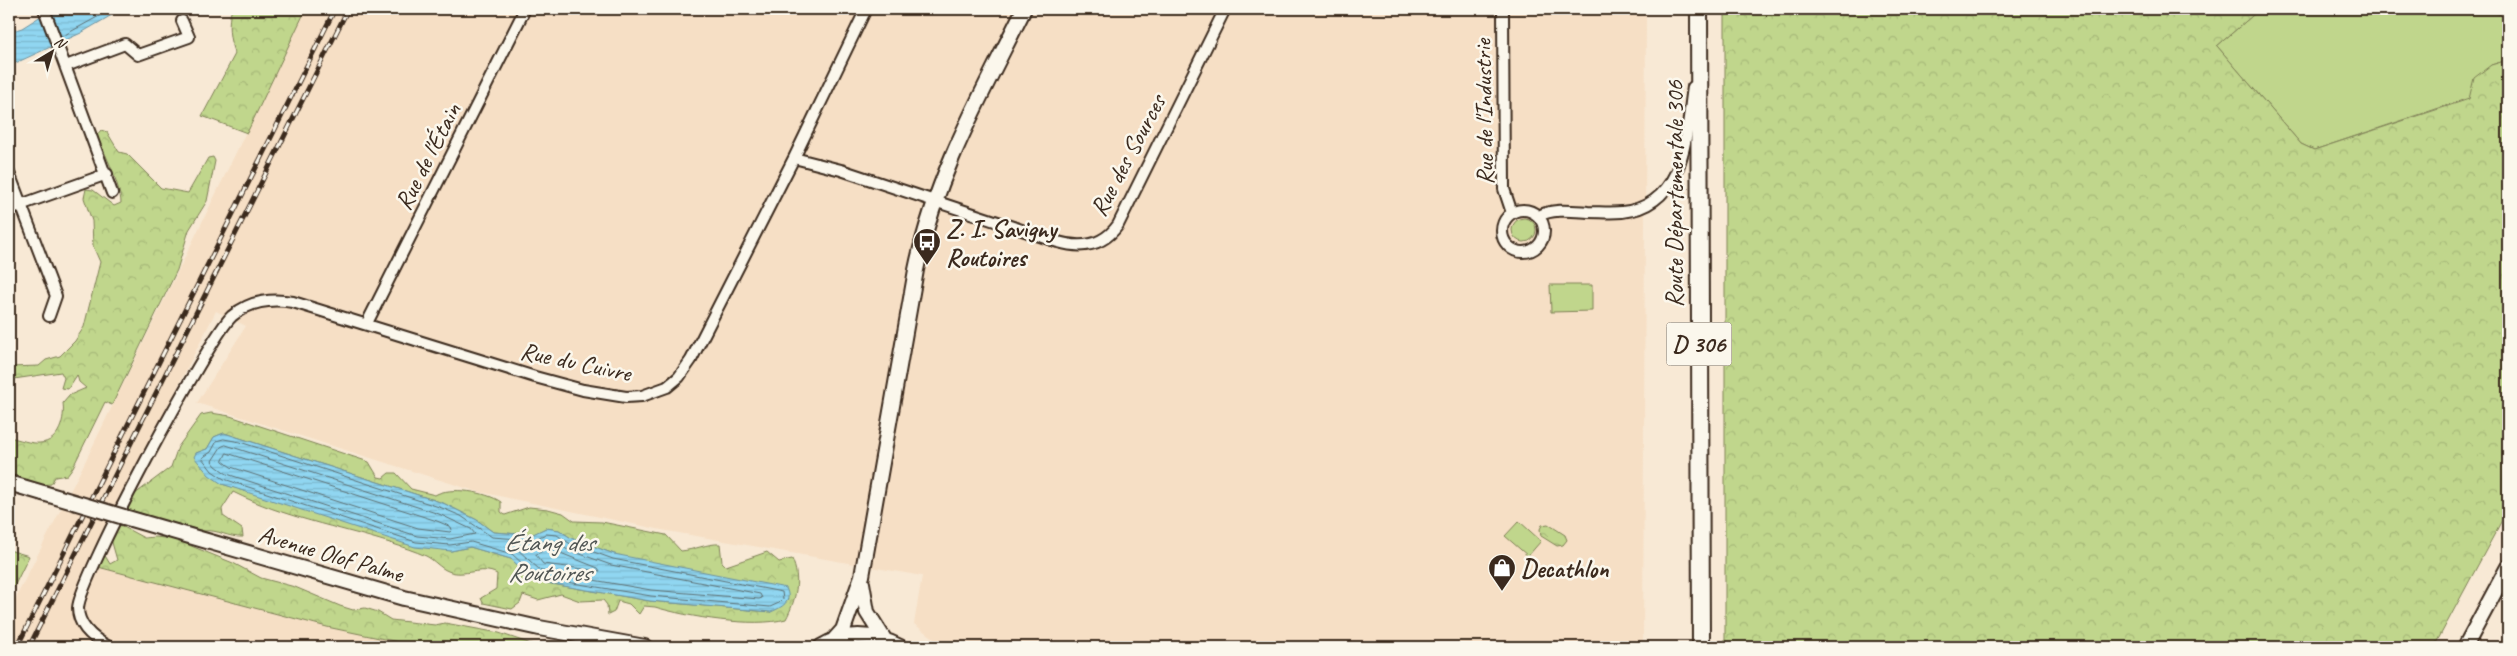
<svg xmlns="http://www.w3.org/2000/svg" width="2517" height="656" font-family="Caveat,sans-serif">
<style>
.built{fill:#f6dfc5}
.grass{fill:#c0d68c;stroke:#7e8055}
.forest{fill:url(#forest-crowns);stroke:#7e8055;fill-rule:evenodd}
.water{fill:url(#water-rules);stroke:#6e919d}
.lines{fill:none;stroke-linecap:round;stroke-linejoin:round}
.shore{stroke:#5d6f72;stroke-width:1}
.street-casing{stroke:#3b2a1e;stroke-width:14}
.secondary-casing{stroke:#3b2a1e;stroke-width:18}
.primary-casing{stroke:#3b2a1e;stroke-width:20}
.street{stroke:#fbf7ec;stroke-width:10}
.secondary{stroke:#fbf7ec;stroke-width:14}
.primary{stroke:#fbf7ec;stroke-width:16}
.rail-casing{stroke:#3b2a1e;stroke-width:5}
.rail{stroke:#fbf7ec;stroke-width:3;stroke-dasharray:9;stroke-linecap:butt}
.secondary-bridge-casing{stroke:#3b2a1e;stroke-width:18;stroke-linecap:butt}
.secondary-bridge{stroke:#fbf7ec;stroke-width:14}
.labels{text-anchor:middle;stroke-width:5;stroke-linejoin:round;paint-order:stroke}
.shield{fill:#fbf7ec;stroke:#75685c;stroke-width:1}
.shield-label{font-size:24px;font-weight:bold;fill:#3b2a1e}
.street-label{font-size:25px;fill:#3b2a1e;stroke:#fbf7ec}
.poi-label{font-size:25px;font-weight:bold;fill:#3b2a1e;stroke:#fbf7ec;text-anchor:start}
.water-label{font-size:26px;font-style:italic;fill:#505553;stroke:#fbf7ec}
</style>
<defs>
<pattern id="forest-crowns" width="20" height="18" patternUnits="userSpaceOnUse" patternTransform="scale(1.25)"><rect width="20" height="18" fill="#c0d68c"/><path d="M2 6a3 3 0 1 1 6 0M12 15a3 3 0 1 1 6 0" fill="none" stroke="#a6b878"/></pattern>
<pattern id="water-rules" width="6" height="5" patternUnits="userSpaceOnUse" patternTransform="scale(1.25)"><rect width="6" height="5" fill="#90d6f1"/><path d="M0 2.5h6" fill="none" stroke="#7db8ce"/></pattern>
</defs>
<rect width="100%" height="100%" fill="#f8e9d5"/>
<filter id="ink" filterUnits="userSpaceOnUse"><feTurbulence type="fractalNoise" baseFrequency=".02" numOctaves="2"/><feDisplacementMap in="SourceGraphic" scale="10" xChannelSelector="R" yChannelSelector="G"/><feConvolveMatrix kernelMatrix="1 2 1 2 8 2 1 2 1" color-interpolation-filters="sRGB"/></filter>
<g filter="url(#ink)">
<!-- built -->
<path class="built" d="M 306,9 L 1646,9 L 1643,647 L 939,647 L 933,638 L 914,624 L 922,576 L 662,530 L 475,491 L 197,403 L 246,326 L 216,311 L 88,564 L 327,627 L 422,647 L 9,647 L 9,611 L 85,462 Z"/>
<!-- grass -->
<path class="grass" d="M 2260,9 L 2489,9 L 2508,19 L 2508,60 L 2491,65 L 2469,98 L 2314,150 L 2301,144 L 2217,46 Z
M1512 230a12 12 0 1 1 24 0a12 12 0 1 1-24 0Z
M 1550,285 L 1592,285 L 1592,311 L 1551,312 Z
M 1519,521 L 1541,541 L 1528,556 L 1505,536 Z"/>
<!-- forest -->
<path class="forest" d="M 232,9 L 306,9 L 247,133 L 202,116 L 235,54 C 229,41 227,22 232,9 Z
M 1725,9 L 2260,9 L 2217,46 L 2301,144 L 2314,150 L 2469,99 L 2474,78 L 2491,65 L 2508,60 L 2508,509 L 2434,647 L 1725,647 Z
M 101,130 L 107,132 L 119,152 L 127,154 L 161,188 L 188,193 L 208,158 L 213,157 L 215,161 L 207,201 L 189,230 L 177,270 L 112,405 L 105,402 L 73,467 L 67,475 L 55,477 L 51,484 L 39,485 L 9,473 L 9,437 C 18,439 31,444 40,443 C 60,442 65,418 63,403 L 70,395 L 86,388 L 79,382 L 77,375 L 68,389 L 61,388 L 64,378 L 61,372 L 14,379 L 9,377 L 9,367 L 39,366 L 46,360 L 60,356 L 75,341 L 84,327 L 100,262 L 93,246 L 92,221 L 84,198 L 86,189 L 93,190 L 114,206 L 121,203 C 121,188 104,149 96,136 Z
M 211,413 L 230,416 L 369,462 L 378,477 L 383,478 L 389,473 L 396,473 L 411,489 L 435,495 C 450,486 487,492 501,502 L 501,512 L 505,515 L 529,507 L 548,509 L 563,513 L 574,521 L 602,522 L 666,535 L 681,551 C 694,550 708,543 720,544 L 722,562 L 726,566 L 767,552 L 779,562 L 792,559 C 801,579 796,600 786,619 C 753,628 688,617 655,607 L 644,606 L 639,614 L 629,604 L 618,601 L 614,612 L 608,615 L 607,605 L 603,600 L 580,601 L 561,594 L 538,600 L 523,595 L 520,603 L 512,609 L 483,603 L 481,598 L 496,589 L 497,574 C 481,565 464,578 448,571 C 440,568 434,560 426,556 C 415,551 402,547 390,543 C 336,526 285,518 233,492 L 222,509 L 223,516 L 242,529 L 243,537 C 228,538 218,529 204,531 L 124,511 L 131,497 L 171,467 L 178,447 L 201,415 ZM 224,433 L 443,503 L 477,520 L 493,532 L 532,535 L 546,528 L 559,530 L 571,538 L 771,612 L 650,601 L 535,581 L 511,559 L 470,547 L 451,551 L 222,484 L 196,453 L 207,449 L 214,437 Z
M 118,524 L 144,538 L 155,537 L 174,539 L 233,563 L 261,578 L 295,587 L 340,606 L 353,610 L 365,608 L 378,612 L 391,620 L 435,625 L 445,623 L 499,633 L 540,647 L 422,647 L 327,627 L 98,567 L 104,554 L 110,564 L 117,560 L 111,539 Z
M 1548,524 L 1565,535 L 1567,540 L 1563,545 L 1557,546 L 1541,536 L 1540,529 L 1542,525 Z
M 9,550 L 29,556 L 9,597 Z"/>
<!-- water -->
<path class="water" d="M 52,9 L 122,9 L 81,33 L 9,66 L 9,32 L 22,28 Z
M 224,433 L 443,503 L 477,520 L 493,532 L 531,535 L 546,528 L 559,530 L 571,538 L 614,554 L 786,588 C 793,602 782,607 771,612 L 650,601 L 535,581 L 511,559 L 470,547 L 451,551 L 415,547 L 222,484 L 209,475 L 194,457 L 196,453 L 207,449 L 214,437 Z"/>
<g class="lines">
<!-- shore -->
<path class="shore" d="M 61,37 L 112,9
M 224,439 L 240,442 L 442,508 L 461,516 L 492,537 L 532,540 L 546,534 L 557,535 L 569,543 L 613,559 L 782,592 L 783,599 L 779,603 L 770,607 L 651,596 L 537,577 L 512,554 L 471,542 L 450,545 L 416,542 L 224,479 L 212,471 L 202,458 L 211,452 L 217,441 Z
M 226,445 L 439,514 L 471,529 L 475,534 L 450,539 L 417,536 L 227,474 L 216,466 L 212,461 L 221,447 Z
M 227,453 L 437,521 L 451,527 L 452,530 L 450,532 L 418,528 L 231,467 L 223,461 Z
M 547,540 L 555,541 L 566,549 L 611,565 L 760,594 L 762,598 L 759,599 L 651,590 L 541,571 L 516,548 L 518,545 L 534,546 Z
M 548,548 L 598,568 L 600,571 L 543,564 L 536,555 Z"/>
<defs>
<path id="street" d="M 44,9 L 112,193
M 1503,9 L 1504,189 L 1512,213
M 66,66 L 125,44 L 138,55 L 189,37 L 182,21
M 794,158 L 841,170 L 1058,242 C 1082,249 1103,246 1118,225 L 1225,9
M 9,173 L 56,296 L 49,316
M 9,209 L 107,174
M1502 231a21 21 0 1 1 42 0a21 21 0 1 1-42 0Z
M 1539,216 C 1552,208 1573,211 1588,212 C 1599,212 1611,213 1622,212 C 1686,205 1686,135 1693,87
M 367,323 L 525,9
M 109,647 C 94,639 78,627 78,608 C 79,579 209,337 232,316 C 250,301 271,298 293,302 L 535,377 L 583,390 L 626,397 L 642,396 L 667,387 L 679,377 L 691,360 L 794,158 L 866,9"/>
<path id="secondary" d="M 9,483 L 43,493
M 124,517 L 404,598 L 539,628 L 645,647
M 862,583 L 867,612 L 884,639
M 834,640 L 843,630 L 862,576 L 916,270 C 935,176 982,94 1024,9
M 821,647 C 847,631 874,634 900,647
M 2465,647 L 2508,567"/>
<path id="primary" d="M 1699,9 L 1701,647"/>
</defs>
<!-- street casing -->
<use href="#street" class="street-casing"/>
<!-- secondary casing -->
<use href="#secondary" class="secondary-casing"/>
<!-- primary casing -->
<use href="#primary" class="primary-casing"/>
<!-- street -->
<use href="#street" class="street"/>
<!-- secondary -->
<use href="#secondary" class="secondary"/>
<!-- primary -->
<use href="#primary" class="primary"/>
<defs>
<path id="rail" d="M 17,647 L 335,9
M 29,647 L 348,9"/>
</defs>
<!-- rail casing -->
<use href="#rail" class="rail-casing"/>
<!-- rail -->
<use href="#rail" class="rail"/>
<defs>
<path id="secondary-bridge" d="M 43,493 L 124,517"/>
</defs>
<!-- secondary-bridge casing -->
<use href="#secondary-bridge" class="secondary-bridge-casing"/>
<!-- secondary-bridge -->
<use href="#secondary-bridge" class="secondary-bridge"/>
</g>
</g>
<!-- icons -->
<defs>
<symbol id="bus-pin" viewBox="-11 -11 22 30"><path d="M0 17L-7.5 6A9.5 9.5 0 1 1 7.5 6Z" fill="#3b2a1e" stroke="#fbf7ec"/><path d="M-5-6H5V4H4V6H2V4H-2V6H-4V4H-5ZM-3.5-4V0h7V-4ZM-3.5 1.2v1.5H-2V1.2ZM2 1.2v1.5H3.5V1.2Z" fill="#fff"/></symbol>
<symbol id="shop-pin" viewBox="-11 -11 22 30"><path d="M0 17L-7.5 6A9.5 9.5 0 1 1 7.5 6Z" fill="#3b2a1e" stroke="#fbf7ec"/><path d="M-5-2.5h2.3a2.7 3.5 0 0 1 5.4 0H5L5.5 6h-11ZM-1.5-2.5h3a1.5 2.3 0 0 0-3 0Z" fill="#fff"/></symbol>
</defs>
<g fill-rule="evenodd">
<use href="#bus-pin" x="911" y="226" width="32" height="43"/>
<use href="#shop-pin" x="1486" y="552" width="32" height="43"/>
</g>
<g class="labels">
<!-- shield labels -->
<rect class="shield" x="1666.5" y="322.5" width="65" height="43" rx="4"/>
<g class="shield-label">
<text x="1699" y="352">D 306</text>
</g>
<!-- street labels -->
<g class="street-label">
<text transform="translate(1483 112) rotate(-91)" y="9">Rue de l'Industrie</text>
<text transform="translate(1127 155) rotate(-62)" y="9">Rue des Sources</text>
<text transform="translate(427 156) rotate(-63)" y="9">Rue de l'Étain</text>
<text transform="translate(1674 194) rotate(-90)" y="9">Route Départementale 306</text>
<text transform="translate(576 361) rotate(12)" y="9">Rue du Cuivre</text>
<text transform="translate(331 553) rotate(16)" y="9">Avenue Olof Palme</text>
</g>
<!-- poi labels -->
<g class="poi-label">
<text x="946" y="237">Z. I. Savigny<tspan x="946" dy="29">Routoires</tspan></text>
<text x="1521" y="577">Decathlon</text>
</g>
<!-- water labels -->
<g class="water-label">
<text x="549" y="551">Étang des<tspan x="549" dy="30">Routoires</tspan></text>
</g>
</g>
<!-- margin -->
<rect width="2517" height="656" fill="none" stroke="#fbf7ec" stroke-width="30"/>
<rect x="15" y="15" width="2487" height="626" fill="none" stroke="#3b2a1e" stroke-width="2" filter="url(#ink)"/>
<!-- north arrow -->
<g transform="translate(52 52) rotate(38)" stroke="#fbf7ec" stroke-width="4" paint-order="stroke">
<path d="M0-4L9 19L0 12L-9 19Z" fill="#3b2a1e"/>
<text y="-8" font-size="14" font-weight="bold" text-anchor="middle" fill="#3b2a1e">N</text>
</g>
</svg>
